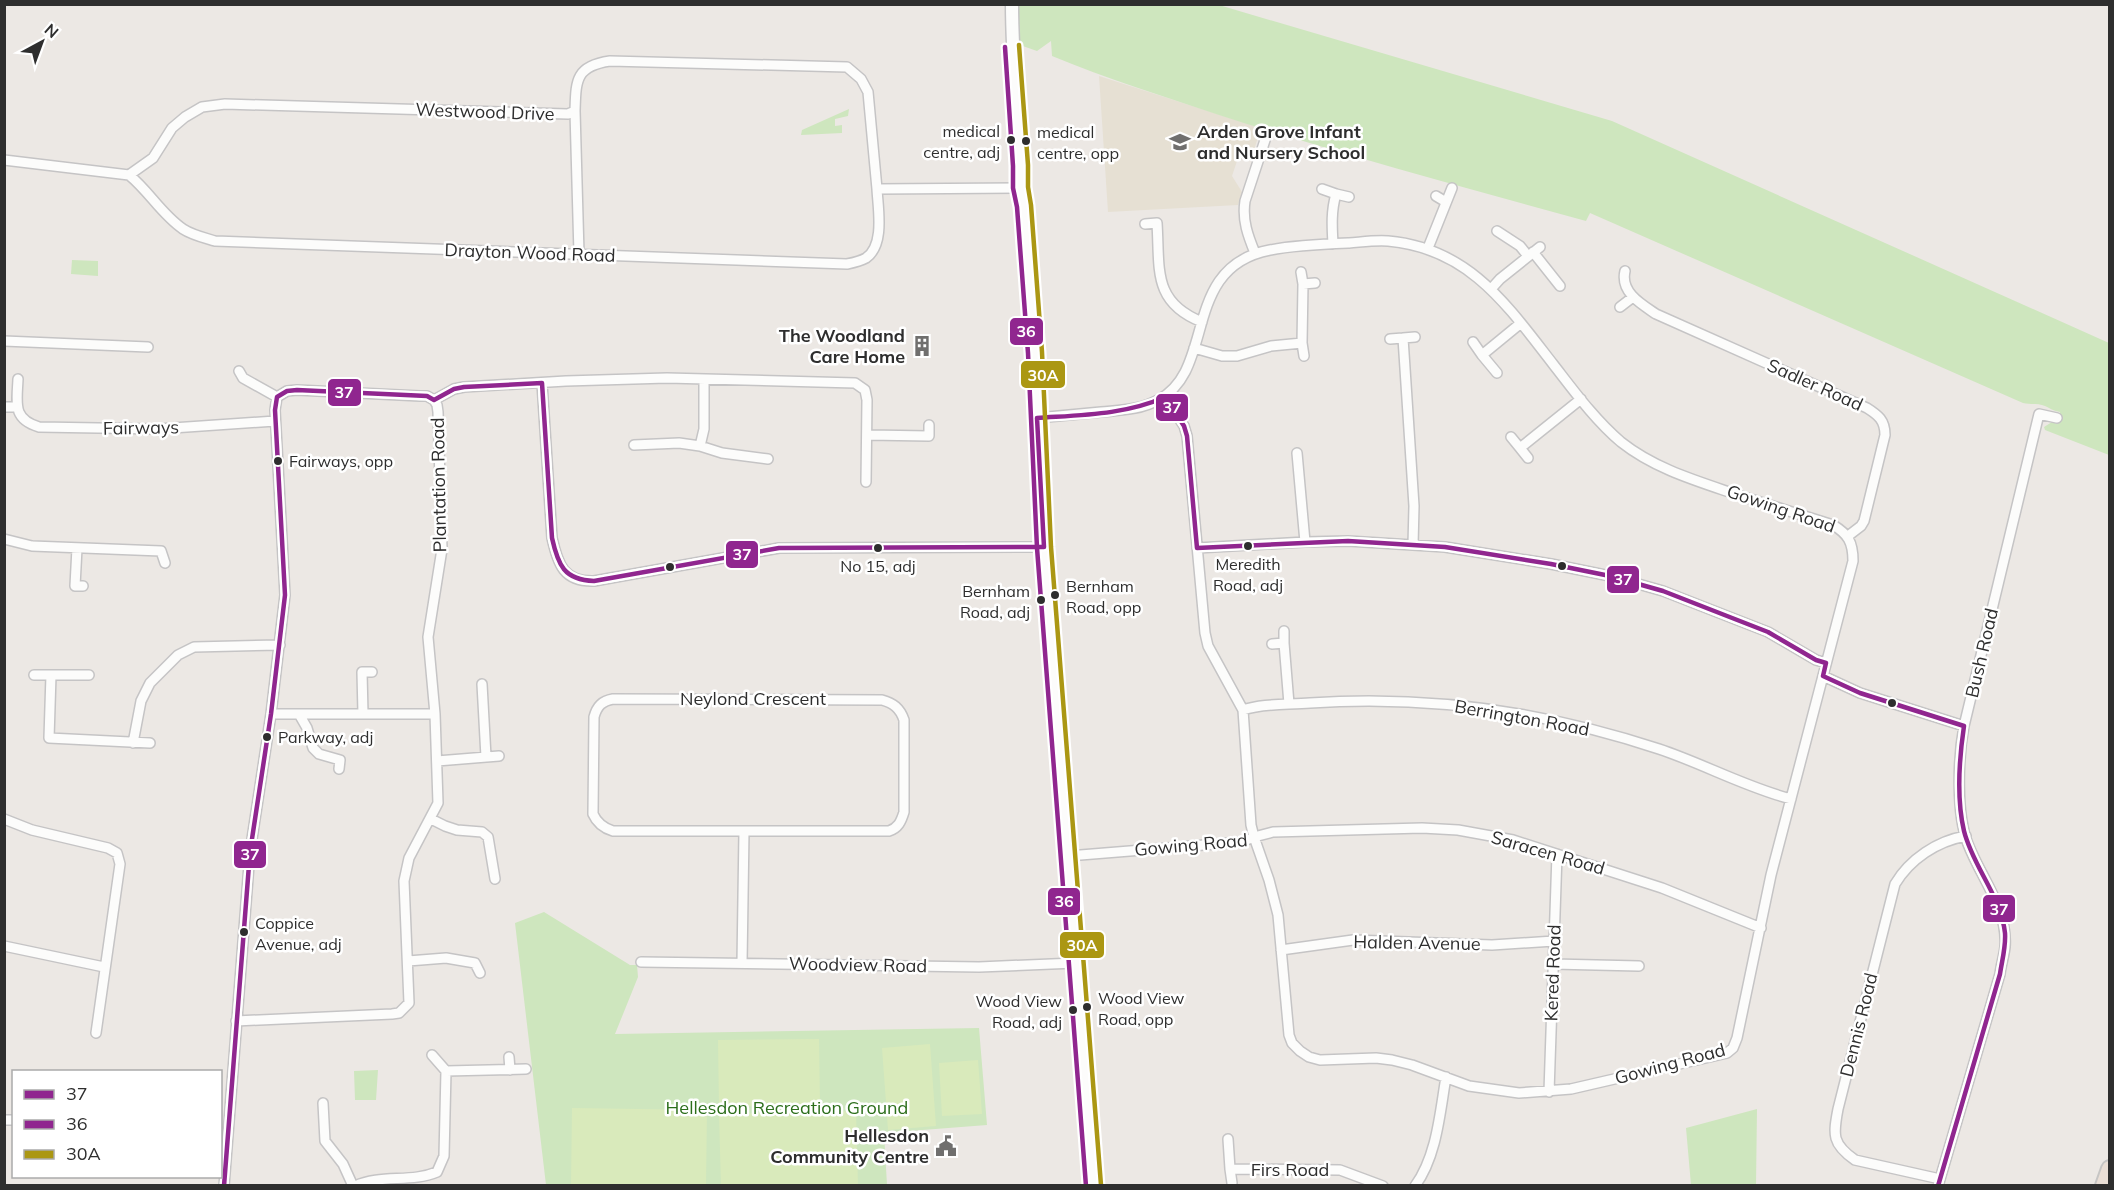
<svg xmlns="http://www.w3.org/2000/svg" width="2114" height="1190" font-family="Mulish,sans-serif">
<style>
.education{fill:#e6e0d3}
.green{fill:#cee6be}
.pitch{fill:#d9eabb}
.lines{fill:none;stroke-linecap:round;stroke-linejoin:round}
.street-casing{stroke:#c5c4c5;stroke-width:12}
.secondary-casing{stroke:#c5c4c5;stroke-width:15}
.highway-casing{stroke:#c6c5c4;stroke-width:20}
.street{stroke:#fcfcfb;stroke-width:9}
.secondary{stroke:#fcfcfb;stroke-width:12}
.highway{stroke:#eadfd6;stroke-width:16}
.bus-1-casing{stroke:#fff;stroke-width:9}
.bus-2-casing{stroke:#fff;stroke-width:9}
.bus-3-casing{stroke:#fff;stroke-width:9}
.bus-1{stroke:#90268f;stroke-width:4.5}
.bus-2{stroke:#90268f;stroke-width:4.5}
.bus-3{stroke:#ab9713;stroke-width:4.5}
.bus-dot{fill:#2e2e2e;stroke:#fff;stroke-width:2}
.labels{text-anchor:middle;stroke-width:5;stroke-linejoin:round;paint-order:stroke}
.bus-label{font-size:16px;fill:#2e2e2e;stroke:#fff;text-anchor:start}
.street-label{font-size:18px;fill:#2e2e2e;stroke:#fff}
.poi-label{font-size:18px;font-weight:bold;fill:#2e2e2e;stroke:#fff;text-anchor:end}
.park-label{font-size:18px;fill:#2c6e1b;stroke:#fff}
.line-badge{stroke:#fff;stroke-width:2}
.badge-label{font-size:16px;text-anchor:middle;font-weight:bold;fill:#fff}
</style>
<rect width="100%" height="100%" fill="#ece8e4"/>
<!-- education -->
<path class="education" d="M 1099,76 L 1261,128 L 1252,156 L 1237,161 L 1232,176 L 1242,192 L 1238,205 L 1108,212 Z"/>
<!-- green -->
<path class="green" d="M 1016,5 L 1219,5 L 1612,121 L 2109,343 L 2109,455 L 2045,430 L 2044,427 L 2052,422 L 2058,424 L 2060,412 C 2054,411 2051,409 2045,406 C 2038,403 2031,405 2023,403 L 1590,213 L 1586,221 C 1463,187 1340,154 1219,115 C 1163,96 1107,79 1052,56 L 1051,41 L 1037,51 L 1017,44 Z
M 849,109 L 848,116 L 835,119 L 835,126 L 842,125 L 842,133 L 801,135 L 802,130 Z
M 72,260 L 98,261 L 98,276 L 71,274 Z
M 544,912 L 630,965 L 637,965 L 638,977 L 615,1034 L 979,1028 L 987,1125 L 884,1133 L 887,1185 L 546,1185 L 515,923 Z
M 378,1070 L 376,1100 L 355,1100 L 354,1071 Z
M 1757,1109 L 1756,1185 L 1691,1185 L 1686,1128 Z"/>
<!-- pitch -->
<path class="pitch" d="M 819,1039 L 820,1105 L 719,1107 L 718,1040 Z
M 930,1044 L 936,1126 L 888,1130 L 882,1048 Z
M 978,1060 L 982,1114 L 942,1116 L 939,1063 Z
M 572,1108 L 707,1110 L 706,1185 L 571,1185 Z
M 856,1111 L 858,1185 L 721,1185 L 719,1114 Z"/>
<g class="lines">
<defs>
<path id="street" d="M 575,111 L 579,254
M 4,160 L 129,175 C 149,191 161,214 183,229 C 192,235 205,238 215,241 L 847,264 C 852,263 861,261 866,258 C 885,245 878,209 877,189 L 1020,188
M 129,175 L 153,158 L 172,128 L 185,117 L 202,107 L 225,104 L 568,114 L 575,111 C 576,81 575,66 610,61 L 847,67 L 861,79 L 868,92 L 877,189
M 1322,189 L 1336,194
M 1436,196 L 1446,202
M 1145,224 L 1157,223 C 1160,269 1152,302 1202,322
M 1497,231 L 1520,246 L 1528,256
M 1333,244 C 1332,227 1331,211 1336,194 L 1349,197
M 1428,248 L 1452,188
M 1533,252 L 1560,286
M 1255,253 C 1248,236 1242,220 1245,201 L 1267,134
M 1625,271 C 1620,292 1641,304 1656,314 L 1867,408 C 1878,415 1885,420 1885,435 L 1864,521 L 1861,526 L 1848,536
M 1301,272 L 1303,284
M 1491,289 L 1500,279 L 1540,247
M 1620,307 L 1633,297
M 1390,339 L 1403,338
M 4,341 L 148,347
M 1473,342 L 1482,355
M 1302,343 L 1303,284 L 1315,283
M 1194,348 L 1222,356 L 1237,356 L 1271,346 L 1302,343 L 1304,356
M 239,371 L 243,378 L 277,397
M 1497,373 L 1482,355 L 1521,323
M 18,379 C 17,403 12,419 39,427 L 158,429 L 275,421
M 542,383 L 552,538 C 558,565 564,582 594,581 L 779,548 L 1044,547
M 1165,397 L 1184,426 L 1187,436 L 1205,633 L 1208,646 L 1243,710 L 1251,825 L 1254,837 L 1273,832 L 1422,828 L 1458,830 L 1513,840 L 1662,888 L 1761,928
M 4,407 L 17,407
M 1037,418 C 1058,416 1079,414 1101,412 C 1121,410 1140,410 1158,400 C 1217,370 1180,267 1270,250 C 1296,245 1323,244 1349,243 C 1362,242 1375,240 1388,241 C 1469,248 1507,305 1553,364 C 1574,391 1595,420 1621,442 C 1655,469 1697,481 1738,495 C 1770,505 1801,515 1833,525 C 1848,534 1853,542 1853,561 L 1771,875 L 1737,1038 L 1733,1048 L 1727,1053 L 1571,1089 L 1519,1093 L 1469,1086 L 1412,1065 L 1392,1060 L 1376,1058 L 1320,1060 L 1309,1057 L 1300,1051 L 1292,1043 L 1289,1035 L 1278,915 L 1269,880 L 1254,837 L 1241,842 L 1068,856
M 868,435 L 929,436 L 929,425
M 1511,437 L 1520,448 L 1581,399
M 634,445 L 679,443 L 700,446 L 704,429 L 704,380
M 700,446 L 722,453 L 768,459
M 1520,448 L 1528,458
M 1297,453 L 1305,542
M 4,539 L 32,546 L 161,551 L 165,563
M 1413,545 L 1414,506 L 1403,338 L 1415,337
M 77,548 L 75,586 L 83,586
M 1197,548 L 1305,542 L 1348,541 L 1445,547 L 1551,564 L 1610,576 L 1663,591 L 1768,632 L 1816,660 L 1826,663
M 1284,631 L 1284,643
M 1272,644 L 1284,643 L 1289,704
M 34,675 L 51,675
M 89,675 L 51,675 L 49,738 L 150,743
M 1823,676 L 1860,693 L 1964,726
M 482,684 L 486,757
M 613,699 L 882,700 C 893,703 900,708 904,720 L 904,812 C 901,822 898,828 889,831 L 613,831 C 603,828 597,823 593,814 L 594,717 C 597,706 602,701 613,699 Z
M 1243,710 C 1263,703 1289,705 1310,703 C 1428,695 1547,712 1659,749 C 1704,764 1745,787 1791,799
M 271,714 L 435,714
M 299,714 L 307,728 L 313,748 L 319,754 L 340,760 L 339,769
M 363,714 L 362,672 L 372,672
M 133,743 L 141,701 L 150,683 L 178,655 L 194,647 L 280,645
M 437,761 L 499,756
M 4,819 L 32,830 L 108,848 L 117,853 L 120,864 L 96,1033
M 431,819 L 445,826 L 457,830 L 482,832 L 488,837 L 495,879
M 4,946 L 104,967
M 1281,950 L 1353,940 L 1492,945 L 1554,941
M 408,961 L 446,958 L 475,963 L 480,973
M 641,962 L 979,967 L 1075,963
M 742,963 L 744,831
M 1553,964 L 1639,966
M 236,1021 L 392,1014 L 399,1013 L 409,1003 L 404,881 L 409,858 L 438,803 L 435,714 L 428,637 L 442,549 L 438,412 L 437,405 L 434,400
M 432,1055 L 446,1071
M 509,1057 L 510,1070
M 1549,1092 L 1557,854
M 323,1103 L 325,1141 L 343,1164 L 353,1186
M 4,1120 L 14,1120
M 1228,1139 L 1230,1169
M 1940,1179 L 1855,1160 C 1832,1144 1833,1135 1838,1109 L 1895,884 C 1910,859 1937,841 1966,836
M 1232,1183 L 1230,1169 L 1340,1170 L 1383,1186
M 224,1186 L 250,852 L 271,714 L 285,595 L 275,410 L 277,397 L 287,391 L 297,390 L 420,396 L 427,396 L 434,400 L 454,389 L 464,387 L 566,381 L 667,378 L 855,383 L 865,390 L 867,400 L 866,482
M 355,1186 C 381,1174 411,1183 437,1172 L 444,1156 L 446,1071 L 526,1069
M 1415,1186 C 1437,1156 1440,1112 1446,1077
M 1938,1186 L 2000,974 C 2001,965 2004,956 2005,947 C 2008,909 1981,878 1968,844 C 1956,814 1958,758 1964,726 L 2039,414 L 2057,418"/>
<path id="secondary" d="M 1012,4 C 1012,50 1016,95 1019,141 C 1021,163 1019,184 1024,206 L 1035,353 L 1037,418 L 1044,547 L 1077,986 L 1094,1186"/>
<path id="highway" d="M 2104,1186 L 2110,1169"/>
</defs>
<!-- street casing -->
<use href="#street" class="street-casing"/>
<!-- secondary casing -->
<use href="#secondary" class="secondary-casing"/>
<!-- highway casing -->
<use href="#highway" class="highway-casing"/>
<!-- street -->
<use href="#street" class="street"/>
<!-- secondary -->
<use href="#secondary" class="secondary"/>
<!-- highway -->
<use href="#highway" class="highway"/>
<defs>
<path id="bus-1" d="M 224,1186 L 250,852 L 271,714 L 285,595 L 275,410 L 277,397 L 287,391 L 297,390 L 427,396 L 434,400 L 454,389 L 464,387 L 542,383 L 552,538 C 558,565 564,580 594,581 L 779,548 L 1044,547 L 1037,418 C 1080,415 1125,415 1165,397 L 1184,426 L 1187,436 L 1197,548 L 1348,541 L 1445,547 L 1551,564 L 1610,576 L 1663,591 L 1768,632 L 1816,660 L 1826,663 L 1823,676 L 1860,693 L 1964,726 C 1959,760 1956,797 1964,831 C 1973,867 2001,896 2005,933 C 2006,947 2002,960 2000,974 L 1938,1186"/>
<path id="bus-2" d="M 1005,47 L 1013,166 L 1013,188 L 1017,207 L 1028,353 L 1037,548 L 1086,1186"/>
<path id="bus-3" d="M 1019,45 L 1028,165 L 1028,187 L 1031,205 L 1042,352 L 1051,547 L 1101,1185"/>
</defs>
<!-- bus-1 casing -->
<use href="#bus-1" class="bus-1-casing"/>
<!-- bus-2 casing -->
<use href="#bus-2" class="bus-2-casing"/>
<!-- bus-3 casing -->
<use href="#bus-3" class="bus-3-casing"/>
<!-- bus-1 -->
<use href="#bus-1" class="bus-1"/>
<!-- bus-2 -->
<use href="#bus-2" class="bus-2"/>
<!-- bus-3 -->
<use href="#bus-3" class="bus-3"/>
</g>
<!-- icons -->
<defs>
<symbol id="school-bare" viewBox="-9 -9 18 18"><path d="M0-5L7-2L0 1L-7-2ZM-4 1L0 2.5L4 1V4Q0 6-4 4Z" fill="#706f6e" stroke="#fff" stroke-width="2.5" paint-order="stroke"/></symbol>
<symbol id="building-bare" viewBox="-9 -9 18 18"><path d="M-4-6H4V6H1V3H-1V6H-4ZM-2.5-4.3h1.7v1.8h-1.7ZM.8-4.3h1.7v1.8H.8ZM-2.5-1h1.7V.8h-1.7ZM.8-1h1.7V.8H.8Z" fill="#706f6e" stroke="#fff" stroke-width="2.5" paint-order="stroke"/></symbol>
<symbol id="civic-bare" viewBox="-9 -9 18 18"><path d="M-.6-6.5H3V-4.5H.6V-3L4-1V1h2V6H-6V1h2V-1L-.6-3ZM-1.2 2.5V6h2.4V2.5Z" fill="#706f6e" stroke="#fff" stroke-width="2.5" paint-order="stroke"/></symbol>
</defs>
<g fill-rule="evenodd">
<use href="#school-bare" x="1165" y="127" width="30" height="30"/>
<use href="#building-bare" x="907" y="331" width="30" height="30"/>
<use href="#civic-bare" x="931" y="1131" width="30" height="30"/>
</g>
<!-- markers -->
<g class="bus-dot">
<circle cx="1011" cy="140" r="5"/>
<circle cx="1026" cy="141" r="5"/>
<circle cx="278" cy="461" r="5"/>
<circle cx="1248" cy="546" r="5"/>
<circle cx="878" cy="548" r="5"/>
<circle cx="1562" cy="566" r="5"/>
<circle cx="670" cy="567" r="5"/>
<circle cx="1055" cy="595" r="5"/>
<circle cx="1041" cy="600" r="5"/>
<circle cx="1892" cy="703" r="5"/>
<circle cx="267" cy="737" r="5"/>
<circle cx="244" cy="932" r="5"/>
<circle cx="1087" cy="1007" r="5"/>
<circle cx="1073" cy="1010" r="5"/>
</g>
<g class="labels">
<!-- bus labels -->
<g class="bus-label">
<text x="1000" y="137" text-anchor="end">medical<tspan x="1000" dy="21">centre, adj</tspan></text>
<text x="1037" y="138">medical<tspan x="1037" dy="21">centre, opp</tspan></text>
<text x="289" y="467">Fairways, opp</text>
<text x="1248" y="570" text-anchor="middle">Meredith<tspan x="1248" dy="21">Road, adj</tspan></text>
<text x="878" y="572" text-anchor="middle">No 15, adj</text>
<text x="1066" y="592">Bernham<tspan x="1066" dy="21">Road, opp</tspan></text>
<text x="1030" y="597" text-anchor="end">Bernham<tspan x="1030" dy="21">Road, adj</tspan></text>
<text x="278" y="743">Parkway, adj</text>
<text x="255" y="929">Coppice<tspan x="255" dy="21">Avenue, adj</tspan></text>
<text x="1098" y="1004">Wood View<tspan x="1098" dy="21">Road, opp</tspan></text>
<text x="1062" y="1007" text-anchor="end">Wood View<tspan x="1062" dy="21">Road, adj</tspan></text>
</g>
<!-- street labels -->
<g class="street-label">
<text transform="translate(485 112) rotate(2)" y="6">Westwood Drive</text>
<text transform="translate(530 253) rotate(2)" y="6">Drayton Wood Road</text>
<text transform="translate(1815 385) rotate(24)" y="6">Sadler Road</text>
<text transform="translate(141 428) rotate(-1)" y="6">Fairways</text>
<text transform="translate(439 485) rotate(-91)" y="6">Plantation Road</text>
<text transform="translate(1781 509) rotate(19)" y="6">Gowing Road</text>
<text transform="translate(1982 653) rotate(-77)" y="6">Bush Road</text>
<text x="753" y="705">Neylond Crescent</text>
<text transform="translate(1522 718) rotate(10)" y="6">Berrington Road</text>
<text transform="translate(1191 845) rotate(-5)" y="6">Gowing Road</text>
<text transform="translate(1548 853) rotate(16)" y="6">Saracen Road</text>
<text transform="translate(1417 943) rotate(1)" y="6">Halden Avenue</text>
<text transform="translate(858 965) rotate(1)" y="6">Woodview Road</text>
<text transform="translate(1553 973) rotate(-88)" y="6">Kered Road</text>
<text transform="translate(1859 1025) rotate(-76)" y="6">Dennis Road</text>
<text transform="translate(1670 1064) rotate(-15)" y="6">Gowing Road</text>
<text x="1290" y="1176">Firs Road</text>
</g>
<!-- poi labels -->
<g class="poi-label">
<text x="1197" y="138" text-anchor="start">Arden Grove Infant<tspan x="1197" dy="21">and Nursery School</tspan></text>
<text x="905" y="342">The Woodland<tspan x="905" dy="21">Care Home</tspan></text>
<text x="929" y="1142">Hellesdon<tspan x="929" dy="21">Community Centre</tspan></text>
</g>
<!-- park labels -->
<g class="park-label">
<text x="787" y="1114">Hellesdon Recreation Ground</text>
</g>
</g>
<g class="line-badge">
<rect x="1009" y="317" width="35" height="29" rx="6" fill="#90268f"/>
<rect x="1020" y="360" width="46" height="29" rx="6" fill="#ab9713"/>
<rect x="327" y="378" width="35" height="29" rx="6" fill="#90268f"/>
<rect x="1155" y="393" width="34" height="29" rx="6" fill="#90268f"/>
<rect x="725" y="540" width="34" height="29" rx="6" fill="#90268f"/>
<rect x="1606" y="565" width="34" height="29" rx="6" fill="#90268f"/>
<rect x="233" y="840" width="34" height="29" rx="6" fill="#90268f"/>
<rect x="1047" y="887" width="34" height="29" rx="6" fill="#90268f"/>
<rect x="1982" y="894" width="34" height="29" rx="6" fill="#90268f"/>
<rect x="1059" y="931" width="46" height="28" rx="6" fill="#ab9713"/>
</g>
<g class="badge-label">
<text x="1026" y="337">36</text>
<text x="1043" y="381">30A</text>
<text x="344" y="398">37</text>
<text x="1172" y="413">37</text>
<text x="742" y="560">37</text>
<text x="1623" y="585">37</text>
<text x="250" y="860">37</text>
<text x="1064" y="907">36</text>
<text x="1999" y="915">37</text>
<text x="1082" y="951">30A</text>
</g>
<!-- border -->
<rect width="2114" height="1190" fill="none" stroke="#2e2e2e" stroke-width="12"/>
<!-- legend -->
<rect x="12" y="1070" width="210" height="108" fill="#ffffff" stroke="#ababab" stroke-width="1.5"/>
<rect x="24" y="1090" width="30" height="9" fill="#90268f" stroke="#ababab" stroke-width="1.5"/>
<text x="66" y="1100" font-size="18" fill="#2e2e2e">37</text>
<rect x="24" y="1120" width="30" height="9" fill="#90268f" stroke="#ababab" stroke-width="1.5"/>
<text x="66" y="1130" font-size="18" fill="#2e2e2e">36</text>
<rect x="24" y="1150" width="30" height="9" fill="#ab9713" stroke="#ababab" stroke-width="1.5"/>
<text x="66" y="1160" font-size="18" fill="#2e2e2e">30A</text>
<!-- north arrow -->
<g transform="translate(42 42) rotate(41)" stroke="#ffffff" stroke-width="4.5" paint-order="stroke">
<path d="M0-4.5L10 22L0 15L-10 22Z" fill="#2e2e2e"/>
<text y="-9" font-size="16" font-weight="bold" text-anchor="middle" fill="#2e2e2e">N</text>
</g>
</svg>
